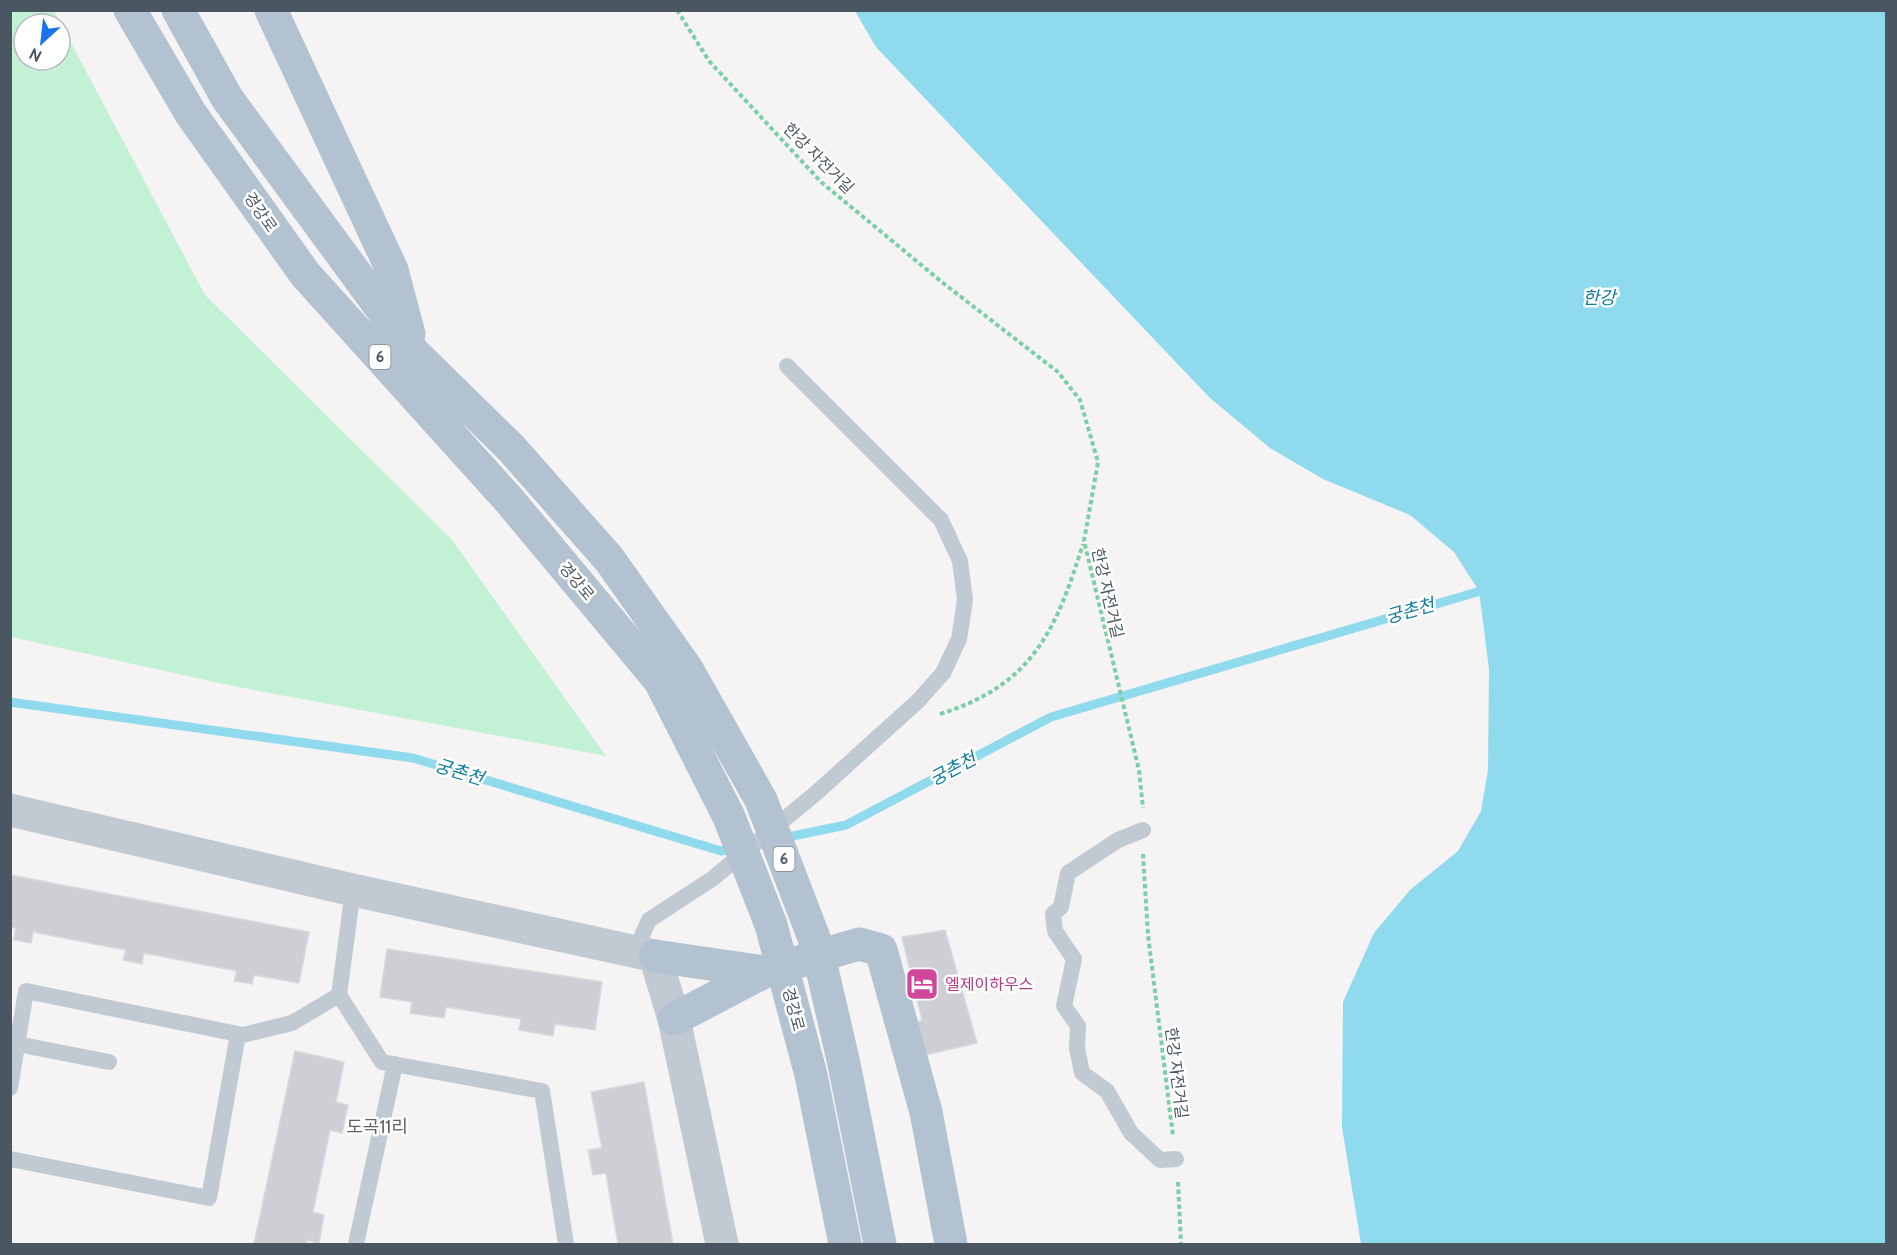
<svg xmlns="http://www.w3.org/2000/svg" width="1897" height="1255" font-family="Cabin,'Noto Sans KR',sans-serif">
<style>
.green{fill:#c3f1d5;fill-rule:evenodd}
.water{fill:#90daee}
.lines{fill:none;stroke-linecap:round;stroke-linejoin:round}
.stream{stroke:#90daee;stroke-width:9}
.building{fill:#cdcfd5;stroke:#d7d9de;stroke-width:1.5}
.path{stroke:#7ad0a6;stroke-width:4;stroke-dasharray:4.5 3;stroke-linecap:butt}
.service{stroke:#c1cad2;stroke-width:16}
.minor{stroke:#c1cad2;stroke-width:33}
.primary{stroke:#b3c2d1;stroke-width:33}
.labels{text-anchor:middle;stroke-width:5;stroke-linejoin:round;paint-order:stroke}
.shield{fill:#fff;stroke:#808990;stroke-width:1.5}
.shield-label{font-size:15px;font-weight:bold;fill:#4a5661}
.street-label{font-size:16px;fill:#4a5661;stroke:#fff}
.hotel-label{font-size:16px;fill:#b23c85;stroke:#fff;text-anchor:start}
.water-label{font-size:18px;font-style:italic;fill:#0c7c9b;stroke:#fff}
.neighbourhood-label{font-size:18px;fill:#5f6368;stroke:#fff}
</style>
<rect width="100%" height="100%" fill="#f5f3f3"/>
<!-- green -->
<path class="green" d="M 11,10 L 54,11 L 205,295 L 453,541 L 606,756 L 233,686 L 11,637 ZM 24,24 L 60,24 L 60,60 L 24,60 Z"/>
<!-- water -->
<path class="water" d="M 855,11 L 1886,11 L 1886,1244 L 1361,1244 L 1342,1127 L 1343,1002 L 1374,933 L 1410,890 L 1458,851 L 1481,811 L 1488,770 L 1489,669 L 1479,591 L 1454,552 L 1410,515 L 1323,479 L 1270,448 L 1209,397 L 876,47 Z"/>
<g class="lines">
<!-- stream -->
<path class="stream" d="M 10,702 L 413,758 L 721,851 L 734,848
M 783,838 L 846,825 L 1051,717 L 1491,588"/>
</g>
<!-- building -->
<path class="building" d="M 10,875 L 309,932 L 299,983 L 254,975 L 252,984 L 234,981 L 237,971 L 144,953 L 142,964 L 123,960 L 126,950 L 33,932 L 31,943 L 14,940 L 16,928 L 10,927 Z
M 945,930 L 977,1043 L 912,1058 L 904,1029 L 922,1020 L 902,937 Z
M 387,949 L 602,982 L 595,1030 L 555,1024 L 553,1036 L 519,1030 L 521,1019 L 446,1007 L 444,1018 L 410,1013 L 412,1002 L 380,997 Z
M 295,1051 L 344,1062 L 336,1102 L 348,1105 L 342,1133 L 330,1130 L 313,1212 L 324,1215 L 319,1243 L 307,1240 L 306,1244 L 254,1244 Z
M 644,1082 L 673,1244 L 618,1244 L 606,1173 L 593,1175 L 588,1150 L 602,1148 L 591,1092 Z"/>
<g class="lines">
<!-- path -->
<path class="path" d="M 677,10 L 709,61 L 821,182 L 943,283 L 1058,372 L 1080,400 L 1098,462 L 1084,541 L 1139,770 L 1143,808
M 940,714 C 1033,685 1056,630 1083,544
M 1143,854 L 1148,935 L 1173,1136
M 1178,1182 L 1181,1244"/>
<!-- service -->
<path class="service" d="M 1143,830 L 1118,840 L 1068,873 L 1061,907 L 1053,914 L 1055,931 L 1074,959 L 1064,1006 L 1078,1026 L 1077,1048 L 1082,1073 L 1107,1091 L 1131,1133 L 1160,1160 L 1176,1159
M 635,951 L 649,920 L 712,879 L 815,794 L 918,701 L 943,673 L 959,639 L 965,600 L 960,561 L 941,520 L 787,366
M 339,995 L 382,1062 L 542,1091 L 566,1244
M 17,1044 L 109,1062
M 10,1088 L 26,991 L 243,1035 L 292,1023 L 339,995 L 353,890
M 10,1159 L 209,1198 L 238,1034
M 356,1244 L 395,1064"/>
<!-- minor -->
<path class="minor" d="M 10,810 L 353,890 L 655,956 L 674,1019 L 722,1244"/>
<!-- primary -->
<path class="primary" d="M 130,10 L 191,114 L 305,274 L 509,500 L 660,681 L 729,817 L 771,925 L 811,1075 L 845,1244
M 178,10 L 227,98 L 414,353 L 511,448 L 609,559 L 687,669 L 761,800 L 816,943 L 844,1064 L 880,1244
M 271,10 L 392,270 L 409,334
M 655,956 L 764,972
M 674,1019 L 764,972 L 859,944 L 881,950 L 926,1112 L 951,1244"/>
</g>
<!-- icons -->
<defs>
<symbol id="hotel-square" viewBox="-11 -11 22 22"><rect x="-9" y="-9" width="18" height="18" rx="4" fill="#d1479c" stroke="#fff"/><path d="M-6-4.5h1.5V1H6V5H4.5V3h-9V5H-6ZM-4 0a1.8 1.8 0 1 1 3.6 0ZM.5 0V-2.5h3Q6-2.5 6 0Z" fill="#fff"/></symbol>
</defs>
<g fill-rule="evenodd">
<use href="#hotel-square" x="903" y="965" width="38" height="38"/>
</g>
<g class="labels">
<!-- shield labels -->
<g class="shield">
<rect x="369.5" y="345" width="21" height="24" rx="4.5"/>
<rect x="773.5" y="847" width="21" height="24" rx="4.5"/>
</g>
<g class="shield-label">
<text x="380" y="362">6</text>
<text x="784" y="864">6</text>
</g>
<!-- street labels -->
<g class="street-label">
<text transform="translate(819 158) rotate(45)" y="6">한강 자전거길</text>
<text transform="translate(261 212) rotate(55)" y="6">경강로</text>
<text transform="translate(577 581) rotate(50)" y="6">경강로</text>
<text transform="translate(1108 593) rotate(77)" y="6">한강 자전거길</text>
<text transform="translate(794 1009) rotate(75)" y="6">경강로</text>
<text transform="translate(1177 1073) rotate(83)" y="6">한강 자전거길</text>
</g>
<!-- hotel labels -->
<g class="hotel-label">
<text x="945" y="990">엘제이하우스</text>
</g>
<!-- water labels -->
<g class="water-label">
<text x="1599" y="304">한강</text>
<text transform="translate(1410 611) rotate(-16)" y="6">궁촌천</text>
<text transform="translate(953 769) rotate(-28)" y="6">궁촌천</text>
<text transform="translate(459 772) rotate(17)" y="6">궁촌천</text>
</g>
<!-- neighbourhood labels -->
<g class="neighbourhood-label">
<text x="377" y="1133">도곡11리</text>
</g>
</g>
<!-- border -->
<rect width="1897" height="1255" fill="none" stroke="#4a5661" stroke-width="24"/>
<!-- north arrow -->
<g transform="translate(42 42) rotate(207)"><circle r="28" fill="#ffffff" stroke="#b7bbc0" stroke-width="1.5"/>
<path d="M0-4.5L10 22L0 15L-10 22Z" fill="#1a73e8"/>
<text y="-9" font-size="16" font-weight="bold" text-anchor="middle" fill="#4a5661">N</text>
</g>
</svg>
